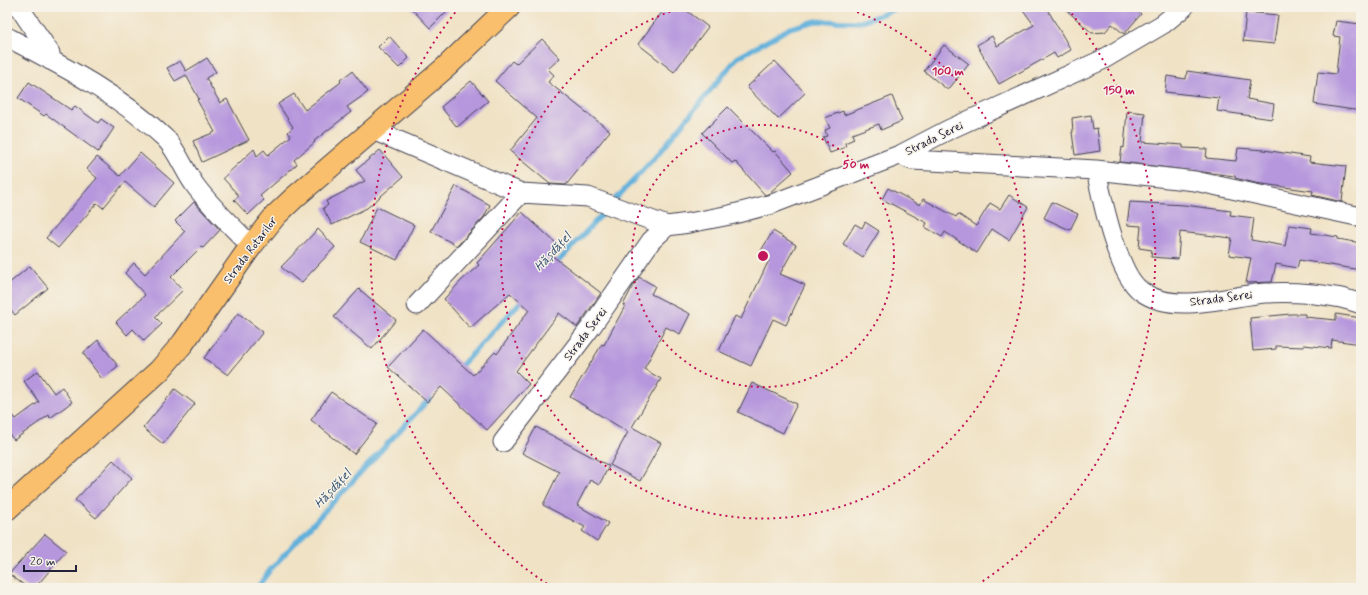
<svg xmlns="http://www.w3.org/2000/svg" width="1368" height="595" font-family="Mynerve,sans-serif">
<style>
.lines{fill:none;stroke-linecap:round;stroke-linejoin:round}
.stream{stroke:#61b0db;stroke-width:5}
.building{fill:#b697dd}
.minor-casing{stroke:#413f50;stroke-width:21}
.primary-casing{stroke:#413f50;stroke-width:24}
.minor{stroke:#fff;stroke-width:19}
.primary{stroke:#f9bf6c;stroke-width:22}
.ring{fill:none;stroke:#c2185b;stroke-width:2;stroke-dasharray:2 4}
.labels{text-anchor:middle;stroke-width:3;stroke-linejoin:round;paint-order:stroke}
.street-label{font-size:12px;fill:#22223b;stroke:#f7f3e8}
.water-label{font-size:13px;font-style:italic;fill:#385473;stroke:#f7f3e8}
.centre{fill:#c2185b;stroke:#f7f3e8;stroke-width:2}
.ring-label{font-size:12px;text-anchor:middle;font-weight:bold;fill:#c2185b;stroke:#f7f3e8;stroke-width:3;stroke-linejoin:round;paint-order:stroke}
</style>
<rect width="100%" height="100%" fill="#f7f3e8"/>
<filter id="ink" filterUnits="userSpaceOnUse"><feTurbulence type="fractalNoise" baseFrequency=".025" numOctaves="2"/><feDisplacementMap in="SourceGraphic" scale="8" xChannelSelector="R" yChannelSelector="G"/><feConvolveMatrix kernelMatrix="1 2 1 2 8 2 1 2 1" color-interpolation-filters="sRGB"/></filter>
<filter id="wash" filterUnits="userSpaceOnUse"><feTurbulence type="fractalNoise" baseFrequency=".012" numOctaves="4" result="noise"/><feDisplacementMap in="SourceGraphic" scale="16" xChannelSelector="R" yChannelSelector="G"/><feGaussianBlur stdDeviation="0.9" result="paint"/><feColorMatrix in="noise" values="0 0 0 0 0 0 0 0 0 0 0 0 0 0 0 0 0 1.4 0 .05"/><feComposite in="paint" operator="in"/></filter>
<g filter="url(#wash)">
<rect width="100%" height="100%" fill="#f0e2c5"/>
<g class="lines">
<!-- stream -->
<path class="stream" d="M 613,202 L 658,154 L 737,58 L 790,28 L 816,21 L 860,22 L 902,7 L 907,7
M 555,265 L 608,208
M 458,369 L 525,297
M 257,588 L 270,570 L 430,398"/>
</g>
<g id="blocks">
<!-- building -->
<path class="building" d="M 410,7 L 451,7 L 430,28 Z
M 666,7 L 682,7 L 708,27 L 674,72 L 638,44 Z
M 1021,7 L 1046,7 L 1071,50 L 1057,58 L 1054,53 L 999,84 L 977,45 L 992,36 L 997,46 L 1034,25 Z
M 1063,7 L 1133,7 L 1141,14 L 1124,34 L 1112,24 L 1105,32 L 1092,33 Z
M 1246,12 L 1278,15 L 1274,44 L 1243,41 Z
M 1336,21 L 1361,24 L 1361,111 L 1314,104 L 1318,72 L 1336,74 L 1340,37 L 1333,36 Z
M 389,36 L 409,58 L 399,68 L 378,47 Z
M 542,39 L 560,58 L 548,69 L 554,75 L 548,82 L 610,131 L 566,185 L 550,184 L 510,151 L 537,118 L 495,81 L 512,61 L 516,64 Z
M 944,45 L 969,64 L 948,90 L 924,71 Z
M 207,58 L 216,72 L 206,78 L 220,103 L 227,99 L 249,140 L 202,162 L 193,141 L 215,132 L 197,100 L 199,99 L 186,75 L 175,81 L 167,68 L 180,61 L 186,71 Z
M 775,61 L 805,93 L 778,119 L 747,87 Z
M 352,71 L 368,92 L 347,107 L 351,112 L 314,141 L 315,142 L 294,160 L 297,164 L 260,196 L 264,200 L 248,215 L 234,200 L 239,196 L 223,178 L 254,149 L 257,156 L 264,150 L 268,155 L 291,136 L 288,132 L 293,127 L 278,104 L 294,94 L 305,110 L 341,82 L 340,80 Z
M 1187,71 L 1250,80 L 1247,99 L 1274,104 L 1272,119 L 1217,111 L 1219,98 L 1165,92 L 1167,76 L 1186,79 Z
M 471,81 L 488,101 L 457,127 L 441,107 Z
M 29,82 L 71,110 L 75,106 L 98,123 L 101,119 L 114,128 L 98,152 L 46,114 L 44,116 L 18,98 Z
M 892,96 L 902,121 L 881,130 L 879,124 L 852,134 L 854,139 L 845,143 L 846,147 L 830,153 L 823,137 L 827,136 L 825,130 L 830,128 L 825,118 L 843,111 L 844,115 Z
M 728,107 L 773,152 L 775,151 L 793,172 L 768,194 L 765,195 L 735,161 L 732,163 L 702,133 Z
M 1127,111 L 1145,113 L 1142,142 L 1183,145 L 1183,148 L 1207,149 L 1206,158 L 1236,161 L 1238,148 L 1264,150 L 1310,157 L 1309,162 L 1346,166 L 1342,202 L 1312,195 L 1313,191 L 1255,183 L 1235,178 L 1235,176 L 1120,162 L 1122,147 L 1124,148 Z
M 1091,115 L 1093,129 L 1097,128 L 1100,151 L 1075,155 L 1072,132 L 1073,132 L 1072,118 Z
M 380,150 L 403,177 L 367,208 L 332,225 L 323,208 L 328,205 L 326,201 L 365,181 L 356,170 Z
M 140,153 L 174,183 L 154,207 L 125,182 L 103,208 L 97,203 L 58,248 L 46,238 L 97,178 L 87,169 L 97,157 L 120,176 Z
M 456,186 L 490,205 L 484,217 L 457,246 L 431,231 Z
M 888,188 L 920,205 L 923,199 L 956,217 L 958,214 L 976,226 L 990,203 L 1000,209 L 1009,195 L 1028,207 L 1009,240 L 992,229 L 977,253 L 945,232 L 942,237 L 925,227 L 927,223 L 882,199 Z
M 194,202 L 220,230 L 203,248 L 201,247 L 171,277 L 183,290 L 155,317 L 162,324 L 144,341 L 133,329 L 127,335 L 116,322 L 145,295 L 125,273 L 134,263 L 145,274 L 185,231 L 175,221 Z
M 1052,202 L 1078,214 L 1070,230 L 1044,218 Z
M 1130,202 L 1184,205 L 1231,211 L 1230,215 L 1254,218 L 1251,240 L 1285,246 L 1289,225 L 1312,228 L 1311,233 L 1338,237 L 1338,239 L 1361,243 L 1361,270 L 1299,260 L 1297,268 L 1276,264 L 1272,282 L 1246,283 L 1251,258 L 1229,255 L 1232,238 L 1180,232 L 1178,259 L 1151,257 L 1152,250 L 1139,248 L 1141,226 L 1127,225 Z
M 377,207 L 414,225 L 397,260 L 360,242 Z
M 522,212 L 558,245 L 550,254 L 601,293 L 577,327 L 559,313 L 516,371 L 529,384 L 487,430 L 441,387 L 427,402 L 388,367 L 423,329 L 473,375 L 495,352 L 497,354 L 529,310 L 510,293 L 470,328 L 444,299 L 462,280 L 479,265 L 477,263 Z
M 865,222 L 879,231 L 863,257 L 843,244 L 855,224 L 862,228 Z
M 318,229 L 335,247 L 301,283 L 281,267 Z
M 773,231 L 796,245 L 780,274 L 805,285 L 786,325 L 773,319 L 751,366 L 719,351 L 735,316 L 741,319 L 769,260 L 759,254 Z
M 30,266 L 48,288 L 15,315 L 7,305 L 7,285 Z
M 639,277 L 655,286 L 651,294 L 690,314 L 680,334 L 666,327 L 644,369 L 661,379 L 632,427 L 661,443 L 640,481 L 610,465 L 628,432 L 570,397 L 602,344 L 604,345 L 625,306 L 623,305 L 634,284 Z
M 359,289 L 396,320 L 372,349 L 334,317 Z
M 238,313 L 263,332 L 228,375 L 204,358 Z
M 1291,314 L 1305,314 L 1305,317 L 1336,320 L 1336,314 L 1361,318 L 1361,344 L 1332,340 L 1331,348 L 1304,345 L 1304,347 L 1276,346 L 1276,349 L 1253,351 L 1250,318 Z
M 98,340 L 118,366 L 102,379 L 83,353 Z
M 38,371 L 54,393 L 62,387 L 72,402 L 50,418 L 49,415 L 14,440 L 7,432 L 7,408 L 16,419 L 39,402 L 24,381 Z
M 752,383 L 797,404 L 783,433 L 738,412 Z
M 175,389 L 195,404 L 163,444 L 143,428 Z
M 331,392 L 377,424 L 354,454 L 311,420 Z
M 536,427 L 609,466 L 599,485 L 590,480 L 577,505 L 608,523 L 597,541 L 582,531 L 585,527 L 543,505 L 559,472 L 522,453 Z
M 113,460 L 132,478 L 96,518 L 75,500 Z
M 45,534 L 66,551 L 35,588 L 28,588 L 9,574 Z"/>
</g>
</g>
<g filter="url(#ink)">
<use href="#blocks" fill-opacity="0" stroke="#413f50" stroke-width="1"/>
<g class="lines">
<defs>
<path id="minor" d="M 19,7 L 50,53 L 50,60
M 7,37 C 63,66 120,95 166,139 C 179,153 185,173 197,188 C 213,209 233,227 251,246
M 373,130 L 521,193 L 588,197 L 667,226 L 689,223 L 730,215 L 772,204 L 902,154 L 948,130 L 1102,60 L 1163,24 L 1184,7
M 902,154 L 907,158 L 912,160 L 1096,170 L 1195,181 L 1361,217
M 1096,170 C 1102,199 1117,274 1141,291 C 1173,315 1228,296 1265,293 C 1287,292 1313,293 1335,297 C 1344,298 1352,301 1361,304
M 417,305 L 521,193
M 503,442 L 591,327 L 651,241 L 667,226"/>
<path id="primary" d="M 7,509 L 159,371 L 183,343 L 251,246 L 276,215 L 295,197 L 446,67 L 509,7"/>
</defs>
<!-- minor casing -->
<use href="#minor" class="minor-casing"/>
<!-- primary casing -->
<use href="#primary" class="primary-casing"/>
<!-- minor -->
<use href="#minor" class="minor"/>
<!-- primary -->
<use href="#primary" class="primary"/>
</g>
</g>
<!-- distance rings -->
<g class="ring">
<circle cx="763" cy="256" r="131"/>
<path d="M846 8A262 262 0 1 1 680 8"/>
<path d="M552 587A393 393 0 0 1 458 9M1068 9A393 393 0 0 1 974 587"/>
</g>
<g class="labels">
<!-- street labels -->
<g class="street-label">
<text transform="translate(934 138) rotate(-26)" y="4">Strada Serei</text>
<text transform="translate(250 250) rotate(-53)" y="4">Strada Rotarilor</text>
<text transform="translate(1221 298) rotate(-7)" y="4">Strada Serei</text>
<text transform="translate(585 334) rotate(-53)" y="4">Strada Serei</text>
</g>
<!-- water labels -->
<g class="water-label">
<text transform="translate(552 251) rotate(-47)" y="5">Hășdățel</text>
<text transform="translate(332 488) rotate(-47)" y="5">Hășdățel</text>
</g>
</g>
<circle cx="763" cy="256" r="6" class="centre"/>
<g class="ring-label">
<text x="948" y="75">100 m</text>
<text x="1119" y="94">150 m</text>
<text x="856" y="168">50 m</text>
</g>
<!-- margin -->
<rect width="1368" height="595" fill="none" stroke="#f7f3e8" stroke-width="24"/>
<!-- scale -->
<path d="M24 565v6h52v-6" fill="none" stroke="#22223b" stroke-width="2"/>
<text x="30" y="565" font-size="12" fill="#22223b" stroke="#f7f3e8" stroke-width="3" paint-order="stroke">20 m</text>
</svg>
